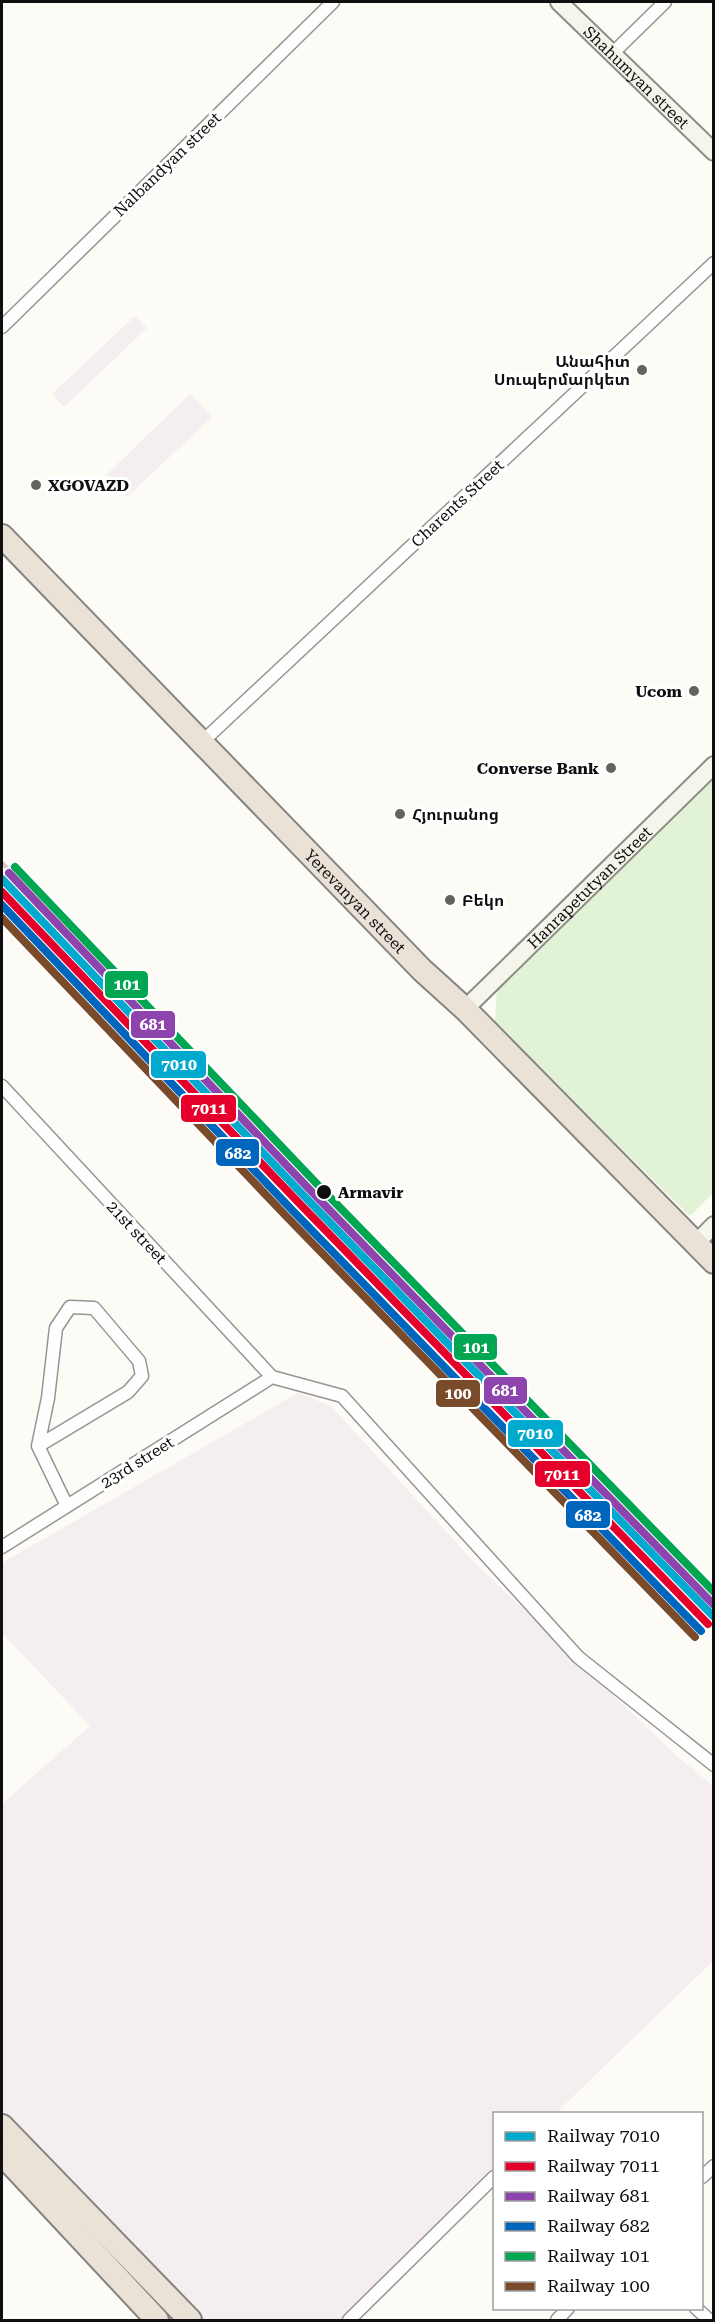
<svg xmlns="http://www.w3.org/2000/svg" width="715" height="2322" font-family="'Roboto Serif','Noto Sans Armenian',serif">
<style>
.industrial{fill:#f4eef1}
.green{fill:#e2f2d5}
.lines{fill:none;stroke-linecap:round;stroke-linejoin:round}
.street-casing{stroke:#969593;stroke-width:15}
.secondary-casing{stroke:#8c8c89;stroke-width:20}
.highway-casing{stroke:#838380;stroke-width:26}
.street{stroke:#fffefe;stroke-width:12}
.secondary{stroke:#f5f5eb;stroke-width:16}
.highway{stroke:#eae2d6;stroke-width:22}
.rail{stroke:#d8c7c5;stroke-width:4.5}
.rail-1-casing{stroke:#fff;stroke-width:12}
.rail-2-casing{stroke:#fff;stroke-width:12}
.rail-3-casing{stroke:#fff;stroke-width:12}
.rail-4-casing{stroke:#fff;stroke-width:12}
.rail-5-casing{stroke:#fff;stroke-width:12}
.rail-6-casing{stroke:#fff;stroke-width:12}
.rail-1{stroke:#00a9ce;stroke-width:8}
.rail-2{stroke:#e4002b;stroke-width:8}
.rail-3{stroke:#8e44ad;stroke-width:8}
.rail-4{stroke:#0065bd;stroke-width:8}
.rail-5{stroke:#00a651;stroke-width:8}
.rail-6{stroke:#7a4b2a;stroke-width:8}
.poi-dot{fill:#626260;stroke:#fff;stroke-width:2}
.stop-dot{fill:#0f0f0f;stroke:#fff;stroke-width:2}
.labels{text-anchor:middle;stroke-width:6;stroke-linejoin:round;paint-order:stroke}
.street-label{font-size:16px;fill:#0f0f0f;stroke:#fff}
.poi-label{font-size:16px;font-weight:bold;fill:#0f0f0f;stroke:#fff;text-anchor:end}
.stop-label{font-size:16px;font-weight:bold;fill:#0f0f0f;stroke:#fff;text-anchor:start}
.line-badge{stroke:#fff;stroke-width:2}
.badge-label{font-size:16px;text-anchor:middle;font-weight:bold;fill:#fff}
</style>
<rect width="100%" height="100%" fill="#fcfbf5"/>
<!-- industrial -->
<path class="industrial" d="M 135,316 L 147,328 L 64,407 L 52,394 Z
M 190,394 L 212,417 L 127,497 L 106,475 Z
M 298,1393 L 331,1406 L 474,1562 L 677,1756 L 713,1786 L 713,1961 L 556,2113 L 494,2114 L 494,2173 L 342,2320 L 199,2320 L 2,2111 L 2,1804 L 90,1726 L 2,1633 L 2,1563 Z"/>
<!-- green -->
<path class="green" d="M 713,774 L 713,1193 L 690,1216 L 495,1024 L 497,986 Z"/>
<g class="lines">
<defs>
<path id="street" d="M 612,54 L 665,2
M 2,327 L 333,2
M 201,743 L 714,263
M 2,1086 L 272,1377
M 272,1377 L 342,1396 L 578,1657 L 714,1765
M 38,1446 L 128,1392 L 142,1376 L 139,1361 L 94,1308 L 70,1307 L 56,1328 L 48,1398 L 38,1446 L 67,1506
M 2,1547 L 272,1377
M 702,2177 L 714,2166
M 696,2308 L 709,2320
M 349,2320 L 494,2177
M 557,2320 L 568,2308"/>
<g id="secondary">
<path id="s1" d="M 559,2 L 714,152"/>
<path id="s2" d="M 465,1009 L 714,765"/>
<path d="M 695,1244 L 714,1225"/>
</g>
<g id="highway">
<path id="s3" d="M 2,536 L 422,970 L 465,1009 L 714,1262"/>
<path d="M 2,2126 L 190,2320"/>
<path d="M 2,2154 L 157,2320"/>
</g>
</defs>
<!-- street casing -->
<use href="#street" class="street-casing"/>
<!-- secondary casing -->
<use href="#secondary" class="secondary-casing"/>
<!-- highway casing -->
<use href="#highway" class="highway-casing"/>
<!-- street -->
<use href="#street" class="street"/>
<!-- secondary -->
<use href="#secondary" class="secondary"/>
<!-- highway -->
<use href="#highway" class="highway"/>
<!-- rail -->
<path class="rail" d="M 2,863 L 714,1599"/>
<defs>
<path id="rail-1" d="M 2,879 L 305,1197 L 714,1617"/>
<path id="rail-2" d="M 2,892 L 299,1203 L 708,1624"/>
<path id="rail-3" d="M 9,873 L 311,1191 L 714,1605"/>
<path id="rail-4" d="M 2,905 L 292,1210 L 701,1631"/>
<path id="rail-5" d="M 15,867 L 318,1185 L 714,1592"/>
<path id="rail-6" d="M 2,918 L 286,1216 L 695,1637"/>
</defs>
<!-- rail-1 casing -->
<use href="#rail-1" class="rail-1-casing"/>
<!-- rail-2 casing -->
<use href="#rail-2" class="rail-2-casing"/>
<!-- rail-3 casing -->
<use href="#rail-3" class="rail-3-casing"/>
<!-- rail-4 casing -->
<use href="#rail-4" class="rail-4-casing"/>
<!-- rail-5 casing -->
<use href="#rail-5" class="rail-5-casing"/>
<!-- rail-6 casing -->
<use href="#rail-6" class="rail-6-casing"/>
<!-- rail-1 -->
<use href="#rail-1" class="rail-1"/>
<!-- rail-2 -->
<use href="#rail-2" class="rail-2"/>
<!-- rail-3 -->
<use href="#rail-3" class="rail-3"/>
<!-- rail-4 -->
<use href="#rail-4" class="rail-4"/>
<!-- rail-5 -->
<use href="#rail-5" class="rail-5"/>
<!-- rail-6 -->
<use href="#rail-6" class="rail-6"/>
</g>
<!-- markers -->
<g class="poi-dot">
<circle cx="642" cy="370" r="6"/>
<circle cx="36" cy="485" r="6"/>
<circle cx="694" cy="691" r="6"/>
<circle cx="611" cy="768" r="6"/>
<circle cx="400" cy="814" r="6"/>
<circle cx="450" cy="900" r="6"/>
</g>
<circle class="stop-dot" cx="324" cy="1192" r="8"/>
<g class="labels">
<!-- street labels -->
<g class="street-label">
<text dy="6" stroke="none"><textPath href="#s1" startOffset="108">Shahumyan street</textPath></text>
<text transform="translate(167 164) rotate(-44)" y="6">Nalbandyan street</text>
<text transform="translate(457 503) rotate(-43)" y="6">Charents Street</text>
<text dy="6" stroke="none"><textPath href="#s2" startOffset="174">Hanrapetutyan Street</textPath></text>
<text dy="6" stroke="none"><textPath href="#s3" startOffset="508">Yerevanyan street</textPath></text>
<text transform="translate(137 1232) rotate(47)" y="6">21st street</text>
<text transform="translate(137 1462) rotate(-32)" y="6">23rd street</text>
</g>
<!-- poi labels -->
<g class="poi-label">
<text x="630" y="367">Անահիտ<tspan x="630" dy="18">Սուպերմարկետ</tspan></text>
<text x="48" y="491" text-anchor="start">XGOVAZD</text>
<text x="682" y="697">Ucom</text>
<text x="599" y="774">Converse Bank</text>
<text x="412" y="820" text-anchor="start">Հյուրանոց</text>
<text x="462" y="906" text-anchor="start">Բեկո</text>
</g>
<!-- stop labels -->
<g class="stop-label">
<text x="338" y="1198">Armavir</text>
</g>
</g>
<g class="line-badge">
<rect x="104" y="970" width="45" height="29" rx="6" fill="#00a651"/>
<rect x="130" y="1010" width="46" height="29" rx="6" fill="#8e44ad"/>
<rect x="150" y="1050" width="57" height="29" rx="6" fill="#00a9ce"/>
<rect x="180" y="1094" width="57" height="29" rx="6" fill="#e4002b"/>
<rect x="215" y="1138" width="45" height="29" rx="6" fill="#0065bd"/>
<rect x="453" y="1333" width="45" height="28" rx="6" fill="#00a651"/>
<rect x="483" y="1376" width="45" height="29" rx="6" fill="#8e44ad"/>
<rect x="435" y="1379" width="46" height="29" rx="6" fill="#7a4b2a"/>
<rect x="507" y="1419" width="57" height="29" rx="6" fill="#00a9ce"/>
<rect x="534" y="1460" width="57" height="28" rx="6" fill="#e4002b"/>
<rect x="565" y="1500" width="46" height="29" rx="6" fill="#0065bd"/>
</g>
<g class="badge-label">
<text x="127" y="990">101</text>
<text x="153" y="1030">681</text>
<text x="179" y="1070">7010</text>
<text x="209" y="1114">7011</text>
<text x="238" y="1159">682</text>
<text x="476" y="1353">101</text>
<text x="505" y="1396">681</text>
<text x="458" y="1399">100</text>
<text x="535" y="1439">7010</text>
<text x="562" y="1480">7011</text>
<text x="588" y="1521">682</text>
</g>
<!-- border -->
<rect width="715" height="2322" fill="none" stroke="#0f0f0f" stroke-width="6"/>
<!-- legend -->
<rect x="493" y="2112" width="210" height="198" fill="#ffffff" stroke="#9f9f9f" stroke-width="1.5"/>
<rect x="505" y="2132" width="30" height="9" fill="#00a9ce" stroke="#9f9f9f" stroke-width="1.5"/>
<text x="547" y="2142" font-size="18" fill="#0f0f0f">Railway 7010</text>
<rect x="505" y="2162" width="30" height="9" fill="#e4002b" stroke="#9f9f9f" stroke-width="1.5"/>
<text x="547" y="2172" font-size="18" fill="#0f0f0f">Railway 7011</text>
<rect x="505" y="2192" width="30" height="9" fill="#8e44ad" stroke="#9f9f9f" stroke-width="1.5"/>
<text x="547" y="2202" font-size="18" fill="#0f0f0f">Railway 681</text>
<rect x="505" y="2222" width="30" height="9" fill="#0065bd" stroke="#9f9f9f" stroke-width="1.5"/>
<text x="547" y="2232" font-size="18" fill="#0f0f0f">Railway 682</text>
<rect x="505" y="2252" width="30" height="9" fill="#00a651" stroke="#9f9f9f" stroke-width="1.5"/>
<text x="547" y="2262" font-size="18" fill="#0f0f0f">Railway 101</text>
<rect x="505" y="2282" width="30" height="9" fill="#7a4b2a" stroke="#9f9f9f" stroke-width="1.5"/>
<text x="547" y="2292" font-size="18" fill="#0f0f0f">Railway 100</text>
</svg>
